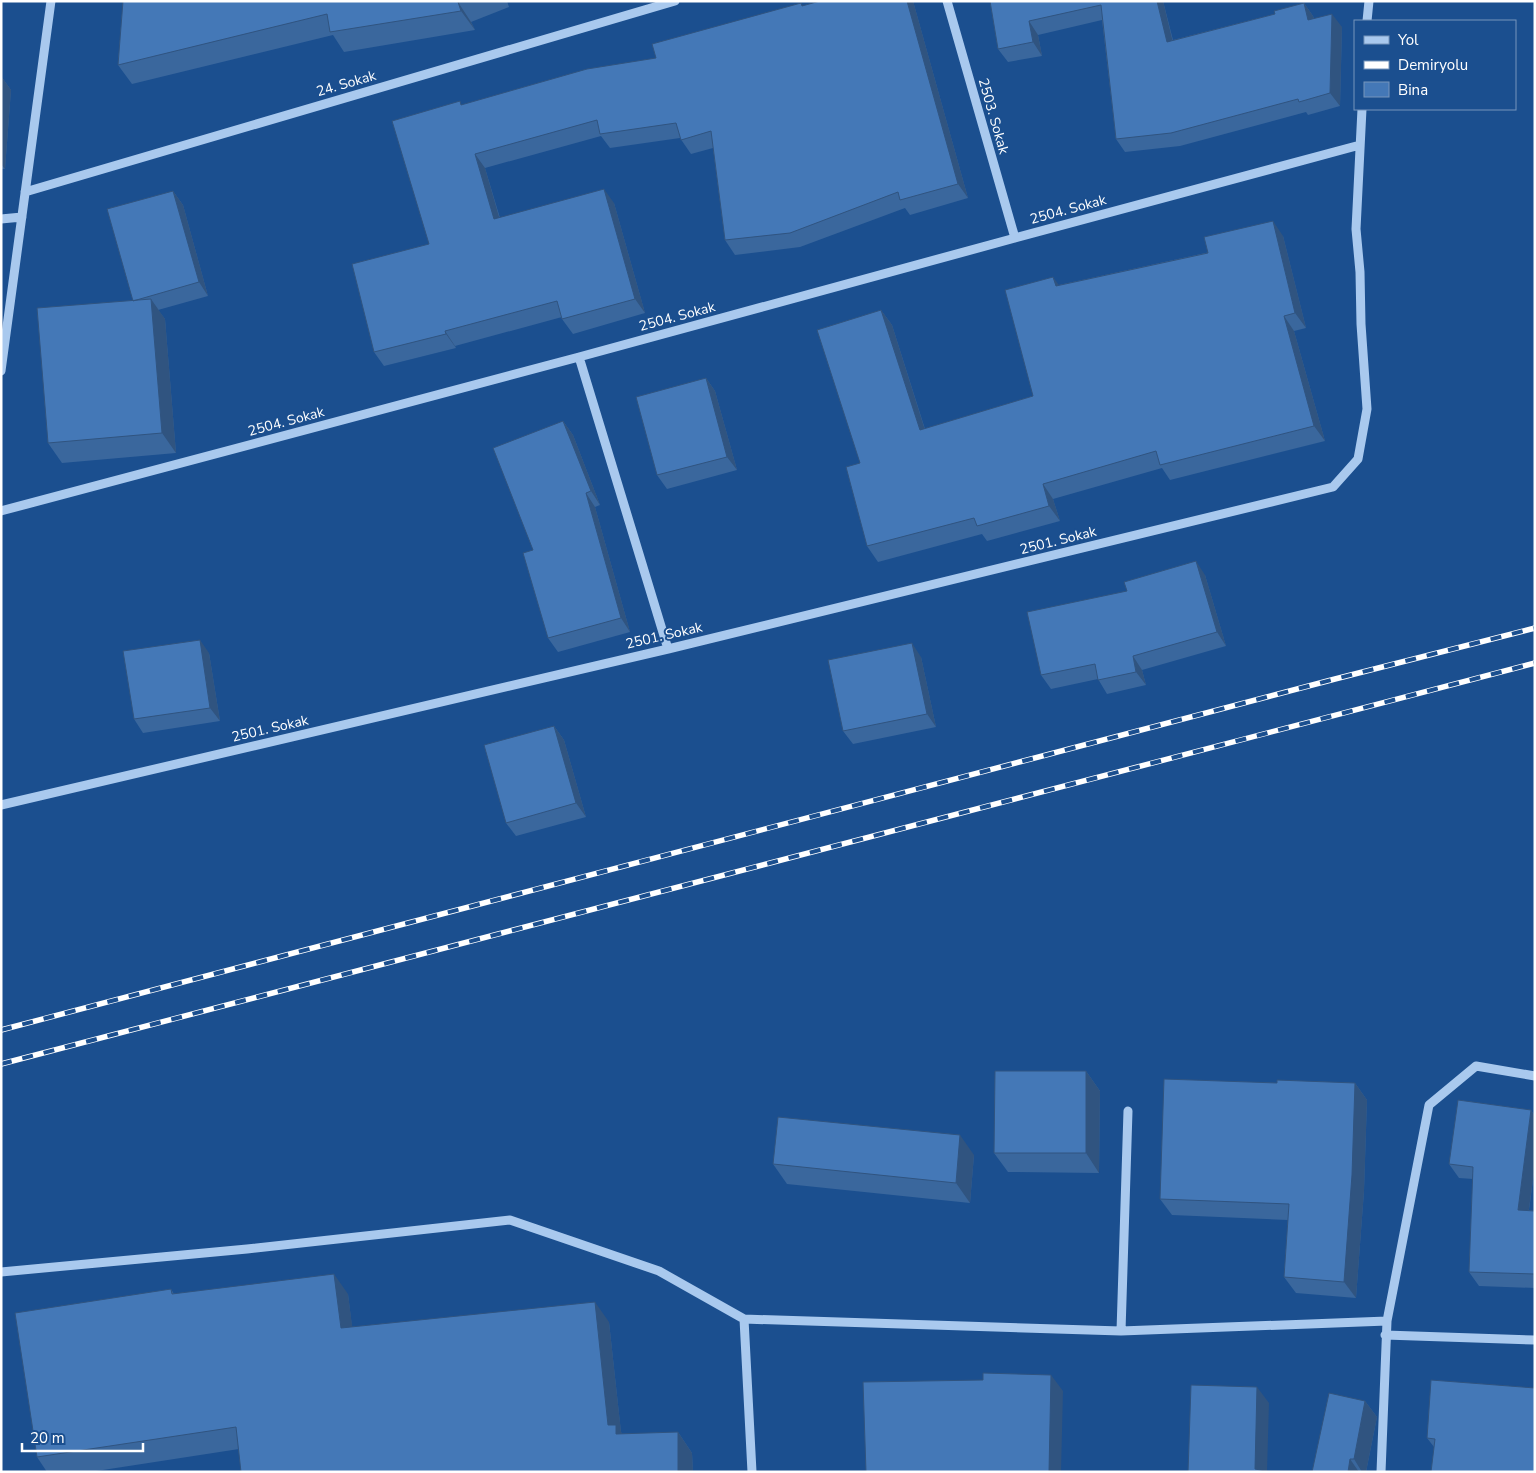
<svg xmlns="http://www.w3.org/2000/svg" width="1536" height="1473" font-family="'Nunito Sans',sans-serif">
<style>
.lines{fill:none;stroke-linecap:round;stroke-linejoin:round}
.minor{stroke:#a9c9ee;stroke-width:9}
.rail-casing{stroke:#fff;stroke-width:5.5}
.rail{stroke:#1b4f8f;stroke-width:4;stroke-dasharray:11;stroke-linecap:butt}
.wall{fill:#3a679d}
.shaded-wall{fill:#305480}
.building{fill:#4478b7;stroke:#305480}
.labels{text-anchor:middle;stroke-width:4;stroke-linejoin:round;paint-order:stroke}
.street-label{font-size:14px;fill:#fff;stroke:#1b4f8f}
</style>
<rect width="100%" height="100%" fill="#1b4f8f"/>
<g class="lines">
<!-- minor -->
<path class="minor" d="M 947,1 L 1015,238
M 1367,21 L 1369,1
M 25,192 L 675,1
M 1,219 L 22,217
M 579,357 L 668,649
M 1,371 L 51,1
M 1,511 L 579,357 L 1015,238 L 1360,145
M 1,805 L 668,649 L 1333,487 L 1358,459 L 1367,409 L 1361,324 L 1360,272 L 1356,229 L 1362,109
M 1,1272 L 247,1249 L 510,1220 L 659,1271 L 744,1319 L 1121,1331 L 1387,1321
M 744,1319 L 752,1472
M 1121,1331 L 1128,1111
M 1385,1335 L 1535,1340
M 1381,1472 L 1387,1321 L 1429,1105 L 1476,1066 L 1535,1076"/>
<defs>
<path id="rail" d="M 1,1030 L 1335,679 L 1535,628
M 1,1064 L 1535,663"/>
</defs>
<!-- rail casing -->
<use href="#rail" class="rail-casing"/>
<!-- rail -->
<use href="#rail" class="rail"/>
</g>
<!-- wall -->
<path class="wall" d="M 123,1 L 507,1 L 509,7 L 471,22 L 475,30 L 344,52 L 333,35 L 132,84 L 118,65 Z
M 913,1 L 968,198 L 910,215 L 905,208 L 800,247 L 735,255 L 725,240 L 713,148 L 691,154 L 680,138 L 610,148 L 601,136 L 485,168 L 500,218 L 614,203 L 645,313 L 573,334 L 562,319 L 562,317 L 455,346 L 456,348 L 384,366 L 374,352 L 429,244 L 462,105 L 656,58 L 803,6 Z
M 990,1 L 1163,1 L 1173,40 L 1275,14 L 1304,3 L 1313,16 L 1314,19 L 1342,27 L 1340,106 L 1308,115 L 1306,112 L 1180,146 L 1125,152 L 1116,139 L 1102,20 L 1038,35 L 1042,56 L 1008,62 L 998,49 Z
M 1,76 L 11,90 L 5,169 L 1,169 Z
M 173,191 L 183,205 L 208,296 L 158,310 L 165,319 L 176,453 L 62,463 L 48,443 L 133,301 Z
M 1283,236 L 1306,328 L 1294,331 L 1325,441 L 1170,480 L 1162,468 L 1053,499 L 1060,521 L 987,541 L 982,534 L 878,562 L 867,546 L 860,463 L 881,310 L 892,325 L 925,429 L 1033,396 L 1059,285 Z
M 706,378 L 715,391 L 737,470 L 667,489 L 657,475 Z
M 563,421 L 573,435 L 600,505 L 595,507 L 630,632 L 558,652 L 548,638 L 533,550 Z
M 1205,575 L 1226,646 L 1142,670 L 1146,685 L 1107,694 L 1098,679 L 1051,689 L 1041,675 Z
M 209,653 L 220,721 L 143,733 L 134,719 Z
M 921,657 L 936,727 L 853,744 L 843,731 Z
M 554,726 L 564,740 L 586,817 L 516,836 L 506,823 Z
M 1086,1071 L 1100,1091 L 1099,1173 L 1008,1172 L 994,1153 Z
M 1277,1083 L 1355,1083 L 1367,1100 L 1364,1191 L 1356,1298 L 1296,1293 L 1284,1277 L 1288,1220 L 1172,1215 L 1160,1199 Z
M 1531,1110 L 1535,1116 L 1535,1165 L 1529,1210 L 1535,1211 L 1535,1288 L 1479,1286 L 1469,1272 L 1473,1179 L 1459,1178 L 1449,1164 Z
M 974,1155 L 970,1203 L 787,1184 L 773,1164 Z
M 171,1289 L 174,1294 L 348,1294 L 352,1327 L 609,1322 L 621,1432 L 622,1434 L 678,1432 L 692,1453 L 693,1472 L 241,1472 L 239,1449 L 90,1472 L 47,1472 L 37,1457 Z
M 1535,1388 L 1434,1447 L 1427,1438 Z
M 1365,1401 L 1377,1417 L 1366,1472 L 1312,1472 Z"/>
<!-- shaded-wall -->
<path class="shaded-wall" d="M 907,1 L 913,1 L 968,198 L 958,184 Z
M 1157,1 L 1163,1 L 1176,55 L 1167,42 Z
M 458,2 L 471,22 L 475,30 L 461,11 Z
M 1304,3 L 1313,16 L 1318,33 L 1308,20 Z
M 1332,14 L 1342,27 L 1340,106 L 1330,93 Z
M 1029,21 L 1038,35 L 1042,56 L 1033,42 Z
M 1,76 L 11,90 L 5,169 L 1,164 Z
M 475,154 L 485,168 L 504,234 L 494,219 Z
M 604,189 L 614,203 L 645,313 L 635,299 Z
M 173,191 L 183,205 L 208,296 L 199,282 Z
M 1273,221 L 1283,236 L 1306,328 L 1295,313 Z
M 1053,277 L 1064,292 L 1056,286 Z
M 151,299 L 165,319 L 176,453 L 162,433 Z
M 881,310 L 892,325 L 930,446 L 920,430 Z
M 1284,316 L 1294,331 L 1325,441 L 1314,426 Z
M 445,331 L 455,346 L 456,348 L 446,334 Z
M 706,378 L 715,391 L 737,470 L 727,457 Z
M 563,421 L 573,435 L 600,505 L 591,491 Z
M 1043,484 L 1053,499 L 1060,521 L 1049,506 Z
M 586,493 L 595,507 L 630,632 L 621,618 Z
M 1196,561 L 1205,575 L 1226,646 L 1217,632 Z
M 200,640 L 209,653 L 220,721 L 210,708 Z
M 912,643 L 921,657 L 936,727 L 927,714 Z
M 1133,656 L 1142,670 L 1146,685 L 1136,672 Z
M 554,726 L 564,740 L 586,817 L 576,803 Z
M 1086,1071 L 1100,1091 L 1099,1173 L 1086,1153 Z
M 1355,1083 L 1367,1100 L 1364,1191 L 1356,1298 L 1344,1282 Z
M 1531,1110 L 1535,1116 L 1535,1165 L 1527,1223 L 1518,1210 Z
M 960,1135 L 974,1155 L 970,1203 L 956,1183 Z
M 334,1274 L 348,1294 L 355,1348 L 341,1328 Z
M 595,1302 L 609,1322 L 621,1432 L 630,1445 L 630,1454 L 608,1425 Z
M 1051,1375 L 1063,1391 L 1061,1472 L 1049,1472 Z
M 1257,1387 L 1269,1403 L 1267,1472 L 1255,1469 Z
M 1365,1401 L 1377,1417 L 1366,1472 L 1362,1472 L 1354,1459 Z
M 678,1432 L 692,1453 L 693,1472 L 678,1472 Z
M 1350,1459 L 1359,1472 L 1348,1472 Z"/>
<!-- building -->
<path class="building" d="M 123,1 L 460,1 L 458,2 L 461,11 L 330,32 L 327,14 L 118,65 Z
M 820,1 L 907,1 L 958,184 L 900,200 L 898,192 L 790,233 L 725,240 L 711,131 L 681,140 L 676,123 L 600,134 L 597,120 L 475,154 L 494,219 L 604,189 L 635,299 L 562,319 L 557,301 L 445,331 L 446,334 L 374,352 L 352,264 L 429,244 L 392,121 L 460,101 L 461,105 L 587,69 L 656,58 L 652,44 L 801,3 L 802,6 Z
M 990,1 L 1157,1 L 1167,42 L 1275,14 L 1274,11 L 1304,3 L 1308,20 L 1332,14 L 1330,93 L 1299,102 L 1298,99 L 1171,133 L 1116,139 L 1101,5 L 1029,21 L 1033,42 L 998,49 Z
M 173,191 L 199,282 L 133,301 L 107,209 Z
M 1273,221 L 1295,313 L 1284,316 L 1314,426 L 1160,465 L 1156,451 L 1043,484 L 1049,506 L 977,526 L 974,518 L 867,546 L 846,467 L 860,463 L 817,330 L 881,310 L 920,430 L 1033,396 L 1005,290 L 1053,277 L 1056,286 L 1208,253 L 1204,237 Z
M 151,299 L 162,433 L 48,443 L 37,308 Z
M 706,378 L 727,457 L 657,475 L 636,397 Z
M 563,421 L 591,491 L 586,493 L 621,618 L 548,638 L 523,553 L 533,550 L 493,448 Z
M 1196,561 L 1217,632 L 1133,656 L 1136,672 L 1098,680 L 1095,664 L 1041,675 L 1027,612 L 1127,591 L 1124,582 Z
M 200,640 L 210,708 L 134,719 L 123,651 Z
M 912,643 L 927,714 L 843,731 L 828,660 Z
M 554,726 L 576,803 L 506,823 L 484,745 Z
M 995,1071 L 1086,1071 L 1086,1153 L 994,1153 Z
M 1164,1079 L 1277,1083 L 1277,1080 L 1355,1083 L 1352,1175 L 1344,1282 L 1284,1277 L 1289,1204 L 1160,1199 Z
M 1458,1100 L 1531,1110 L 1518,1210 L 1535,1211 L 1535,1274 L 1469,1272 L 1473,1167 L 1449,1164 Z
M 778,1117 L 960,1135 L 956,1183 L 773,1164 Z
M 334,1274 L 341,1328 L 595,1302 L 608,1425 L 616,1425 L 616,1434 L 678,1432 L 678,1472 L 241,1472 L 236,1427 L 37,1457 L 15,1313 L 171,1289 L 172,1294 Z
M 983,1373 L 1051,1375 L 1049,1472 L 866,1472 L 863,1382 L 983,1380 Z
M 1431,1380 L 1535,1388 L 1535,1472 L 1431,1472 L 1435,1439 L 1427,1438 Z
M 1191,1385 L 1257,1387 L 1255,1469 L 1271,1472 L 1188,1472 Z
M 1329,1393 L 1365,1401 L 1354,1459 L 1350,1459 L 1348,1472 L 1312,1472 Z"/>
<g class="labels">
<!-- street labels -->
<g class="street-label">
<text transform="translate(346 83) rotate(-16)" y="5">24. Sokak</text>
<text transform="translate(994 116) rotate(74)" y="5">2503. Sokak</text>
<text transform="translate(1068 209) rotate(-15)" y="5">2504. Sokak</text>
<text transform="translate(677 316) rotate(-15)" y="5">2504. Sokak</text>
<text transform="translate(286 421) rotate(-15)" y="5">2504. Sokak</text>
<text transform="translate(1058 540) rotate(-14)" y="5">2501. Sokak</text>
<text transform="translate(664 635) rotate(-13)" y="5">2501. Sokak</text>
<text transform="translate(270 728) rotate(-13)" y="5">2501. Sokak</text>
</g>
</g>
<!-- border -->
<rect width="1536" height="1473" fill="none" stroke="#ffffff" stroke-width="5"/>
<!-- legend -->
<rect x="1354" y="20" width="162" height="90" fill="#1b4f8f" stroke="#7695bc"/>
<rect x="1364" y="36" width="25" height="8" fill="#a9c9ee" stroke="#7695bc"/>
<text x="1398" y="45" font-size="15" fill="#ffffff">Yol</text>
<rect x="1364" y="61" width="25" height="8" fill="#ffffff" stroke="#7695bc"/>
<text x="1398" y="70" font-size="15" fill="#ffffff">Demiryolu</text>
<rect x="1364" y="82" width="25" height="15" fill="#4478b7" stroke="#7695bc"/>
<text x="1398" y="95" font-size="15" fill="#ffffff">Bina</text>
<!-- scale -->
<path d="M22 1443v8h121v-8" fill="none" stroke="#ffffff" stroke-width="2.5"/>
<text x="30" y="1443" font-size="15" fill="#ffffff" stroke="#1b4f8f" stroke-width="4" paint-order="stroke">20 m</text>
</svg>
